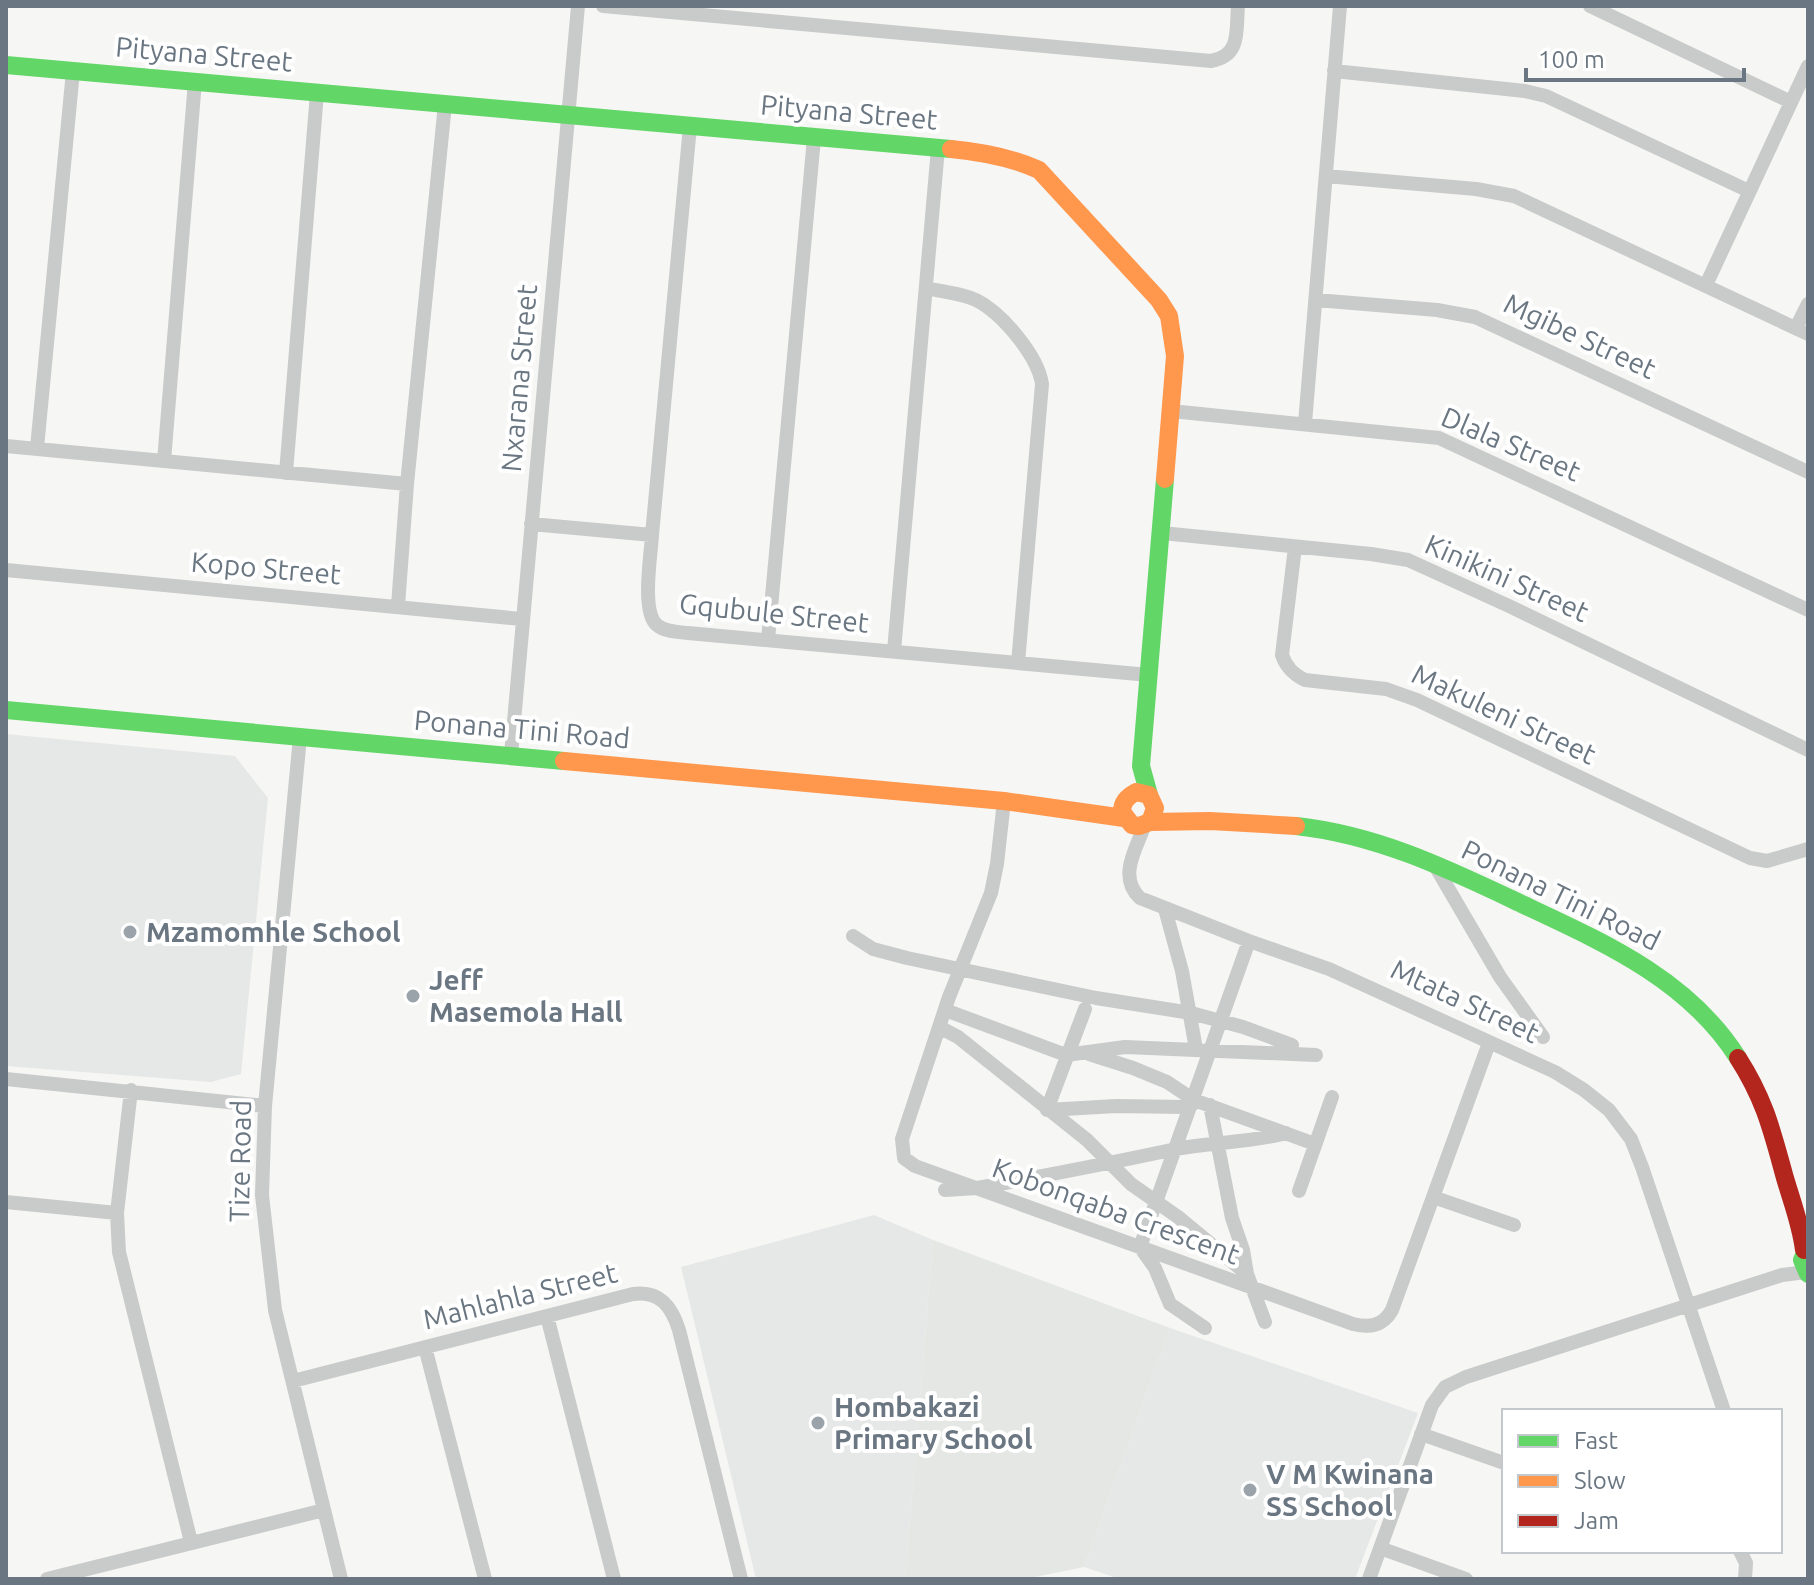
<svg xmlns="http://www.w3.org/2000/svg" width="1814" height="1585" font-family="Ubuntu,sans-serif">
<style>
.built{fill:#e6e7e7}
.green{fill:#e4e7e3}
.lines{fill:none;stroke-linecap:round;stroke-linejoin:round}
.street{stroke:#c9caca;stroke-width:14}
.fast{stroke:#63d668;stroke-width:18}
.slow{stroke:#ff974d;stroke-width:18}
.jam{stroke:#b3261e;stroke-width:18}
.poi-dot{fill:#9ba3aa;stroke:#fff;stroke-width:3}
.labels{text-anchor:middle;stroke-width:8;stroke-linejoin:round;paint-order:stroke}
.street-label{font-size:28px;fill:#6a7681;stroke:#fff}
.poi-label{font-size:28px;font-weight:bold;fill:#6a7681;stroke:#fff;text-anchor:start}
</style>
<rect width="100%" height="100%" fill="#f6f6f5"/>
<!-- built -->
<path class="built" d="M 6,734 L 235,756 L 268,798 L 241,1074 L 211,1082 L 6,1066 Z
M 874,1215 L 933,1240 L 905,1579 L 756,1579 L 681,1267 Z
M 1170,1328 L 1418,1413 L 1355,1579 L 1120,1579 L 1084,1567 Z"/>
<!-- green -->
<path class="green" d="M 933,1240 L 1170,1328 L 1084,1567 L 1025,1579 L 905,1579 Z"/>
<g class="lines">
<!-- street -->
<path class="street" d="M 603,6 L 1211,61 C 1241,56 1236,31 1238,6
M 1590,6 L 1791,102
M 1334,71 L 1525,91 L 1546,96 L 1749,191
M 690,126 L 652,535 C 651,555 641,612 657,625 C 665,632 678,632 688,633 L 1149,675
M 1326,176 L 1476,189 L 1514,196 L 1808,334
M 1706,285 L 1808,66
M 926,288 C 942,292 961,293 976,300 C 1002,313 1038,356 1042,384 L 1018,663
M 1316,300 L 1437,310 L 1475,317 L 1808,472
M 1796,328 L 1808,304
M 1171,411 L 1439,438 L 1808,610
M 1305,423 L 1340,6
M 6,446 L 407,484
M 37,448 L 73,71
M 164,461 L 195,81
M 286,473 L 317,93
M 531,524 L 652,535
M 1162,533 L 1371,554 L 1408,560 L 1509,606 L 1808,750
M 1295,547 L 1282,655 C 1286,667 1293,674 1305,680 L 1386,689 L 1417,700 L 1750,858 L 1767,861 L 1808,849
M 6,570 L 522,619
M 398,606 L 407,484 L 445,104
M 768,640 L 814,138
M 894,651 L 938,148
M 300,737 L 265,1106 L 262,1195 L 275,1310 L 341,1579
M 511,755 L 578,6
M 1004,801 L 997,864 L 991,893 L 949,997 L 902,1139 L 904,1158 L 915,1166 L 1353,1324 C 1370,1328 1383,1326 1392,1310 L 1489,1043
M 1145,824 C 1137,848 1117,876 1140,898 L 1249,941 L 1329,969 L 1555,1072 L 1584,1090 L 1609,1110 L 1631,1139 L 1642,1167 L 1724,1411
M 1434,864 L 1500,977 L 1543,1037
M 1165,909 L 1182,971 L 1196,1049
M 853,936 L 873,949 L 907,958 L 1096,998 L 1191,1013 L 1243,1027 L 1292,1045
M 945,1010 L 1066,1055 L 1125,1047 L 1316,1055
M 939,1027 L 958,1037 L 1087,1140 L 1131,1184 L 1178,1217 L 1247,1274 L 1265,1322
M 1089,1054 L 1133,1068 L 1167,1082 L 1194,1100 L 1315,1144
M 6,1079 L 265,1106
M 131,1090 L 117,1213 L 119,1252 L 191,1542
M 1051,1099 L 1085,1009
M 1210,1105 L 1232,1218 L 1243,1250 L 1247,1274
M 1047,1110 L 1116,1106 L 1185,1107 L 1193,1104
M 945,1190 L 977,1188 C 1044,1176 1110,1163 1176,1149 C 1213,1142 1250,1143 1286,1133
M 1299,1191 L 1332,1097
M 1433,1197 L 1514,1225
M 6,1202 L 117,1213
M 547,1316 L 614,1579
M 1205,1328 L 1170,1304 L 1155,1268 L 1140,1247 L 1249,941
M 425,1347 L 485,1579
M 293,1381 L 633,1294 C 660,1290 672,1307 679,1330 L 741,1579
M 1421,1434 L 1504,1463
M 1380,1548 L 1466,1579
M 1740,1551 L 1746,1563 L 1745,1579
M 47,1579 L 324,1510
M 1369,1579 L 1432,1405 L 1445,1387 L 1466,1377 L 1782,1275 L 1806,1272"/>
<!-- fast -->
<path class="fast" d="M 6,65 L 951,149
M 6,710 L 564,761
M 1149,795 L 1141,766 L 1165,479
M 1296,826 C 1379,835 1450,870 1524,905 C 1605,943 1689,980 1738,1058
M 1808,1246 L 1802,1260 L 1808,1274"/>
<!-- slow -->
<path class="slow" d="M 951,149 C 982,152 1011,157 1039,170 L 1159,300 L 1169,316 L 1175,356 L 1165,479
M 564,761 L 1004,801 L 1124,818
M 1150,822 L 1155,808 L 1149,795 L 1136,792 C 1127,797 1122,802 1122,812 L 1132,825 L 1139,826 L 1150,822 L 1210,821 L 1296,826"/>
<!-- jam -->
<path class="jam" d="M 1738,1058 C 1765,1100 1772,1131 1785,1178 C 1792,1202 1801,1225 1804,1250"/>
</g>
<!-- markers -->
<g class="poi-dot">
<circle cx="130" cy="932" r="8"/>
<circle cx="413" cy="996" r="8"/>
<circle cx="818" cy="1423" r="8"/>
<circle cx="1250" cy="1490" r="8"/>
</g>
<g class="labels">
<!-- street labels -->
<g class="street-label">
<text transform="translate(204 54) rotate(5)" y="10">Pityana Street</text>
<text transform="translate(849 112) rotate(5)" y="10">Pityana Street</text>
<text transform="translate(1580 336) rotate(25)" y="10">Mgibe Street</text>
<text transform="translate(519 378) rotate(-85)" y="10">Nxarana Street</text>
<text transform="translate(1511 444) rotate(23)" y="10">Dlala Street</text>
<text transform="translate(266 568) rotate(5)" y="10">Kopo Street</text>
<text transform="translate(1507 578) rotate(24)" y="10">Kinikini Street</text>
<text transform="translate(774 613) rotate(6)" y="10">Gqubule Street</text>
<text transform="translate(1504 714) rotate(25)" y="10">Makuleni Street</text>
<text transform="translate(522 729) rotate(5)" y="10">Ponana Tini Road</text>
<text transform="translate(1561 895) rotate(26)" y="10">Ponana Tini Road</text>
<text transform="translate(1465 1001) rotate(25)" y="10">Mtata Street</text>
<text transform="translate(240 1161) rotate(-89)" y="10">Tize Road</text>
<text transform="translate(1116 1211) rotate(20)" y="10">Kobonqaba Crescent</text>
<text transform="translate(520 1296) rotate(-14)" y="10">Mahlahla Street</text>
</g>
<!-- poi labels -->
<g class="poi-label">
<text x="146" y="942">Mzamomhle School</text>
<text x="429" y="990">Jeff<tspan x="429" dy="32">Masemola Hall</tspan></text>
<text x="834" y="1417">Hombakazi<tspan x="834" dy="32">Primary School</tspan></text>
<text x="1266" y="1484">V M Kwinana<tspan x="1266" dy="32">SS School</tspan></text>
</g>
</g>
<!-- border -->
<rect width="1814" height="1585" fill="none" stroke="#6a7681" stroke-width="16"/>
<!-- legend -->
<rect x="1502" y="1409" width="280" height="144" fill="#ffffff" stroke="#c3c8cd" stroke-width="2"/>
<rect x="1518" y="1435" width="40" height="12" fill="#63d668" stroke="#c3c8cd" stroke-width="2"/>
<text x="1574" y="1449" font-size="24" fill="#6a7681">Fast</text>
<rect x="1518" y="1475" width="40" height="12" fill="#ff974d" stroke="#c3c8cd" stroke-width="2"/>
<text x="1574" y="1489" font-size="24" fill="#6a7681">Slow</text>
<rect x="1518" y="1515" width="40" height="12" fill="#b3261e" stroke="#c3c8cd" stroke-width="2"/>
<text x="1574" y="1529" font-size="24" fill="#6a7681">Jam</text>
<!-- scale -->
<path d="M1526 68v12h218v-12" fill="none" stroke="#6a7681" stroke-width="4"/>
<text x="1538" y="68" font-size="24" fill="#6a7681" stroke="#ffffff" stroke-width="6" paint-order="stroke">100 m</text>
</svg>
